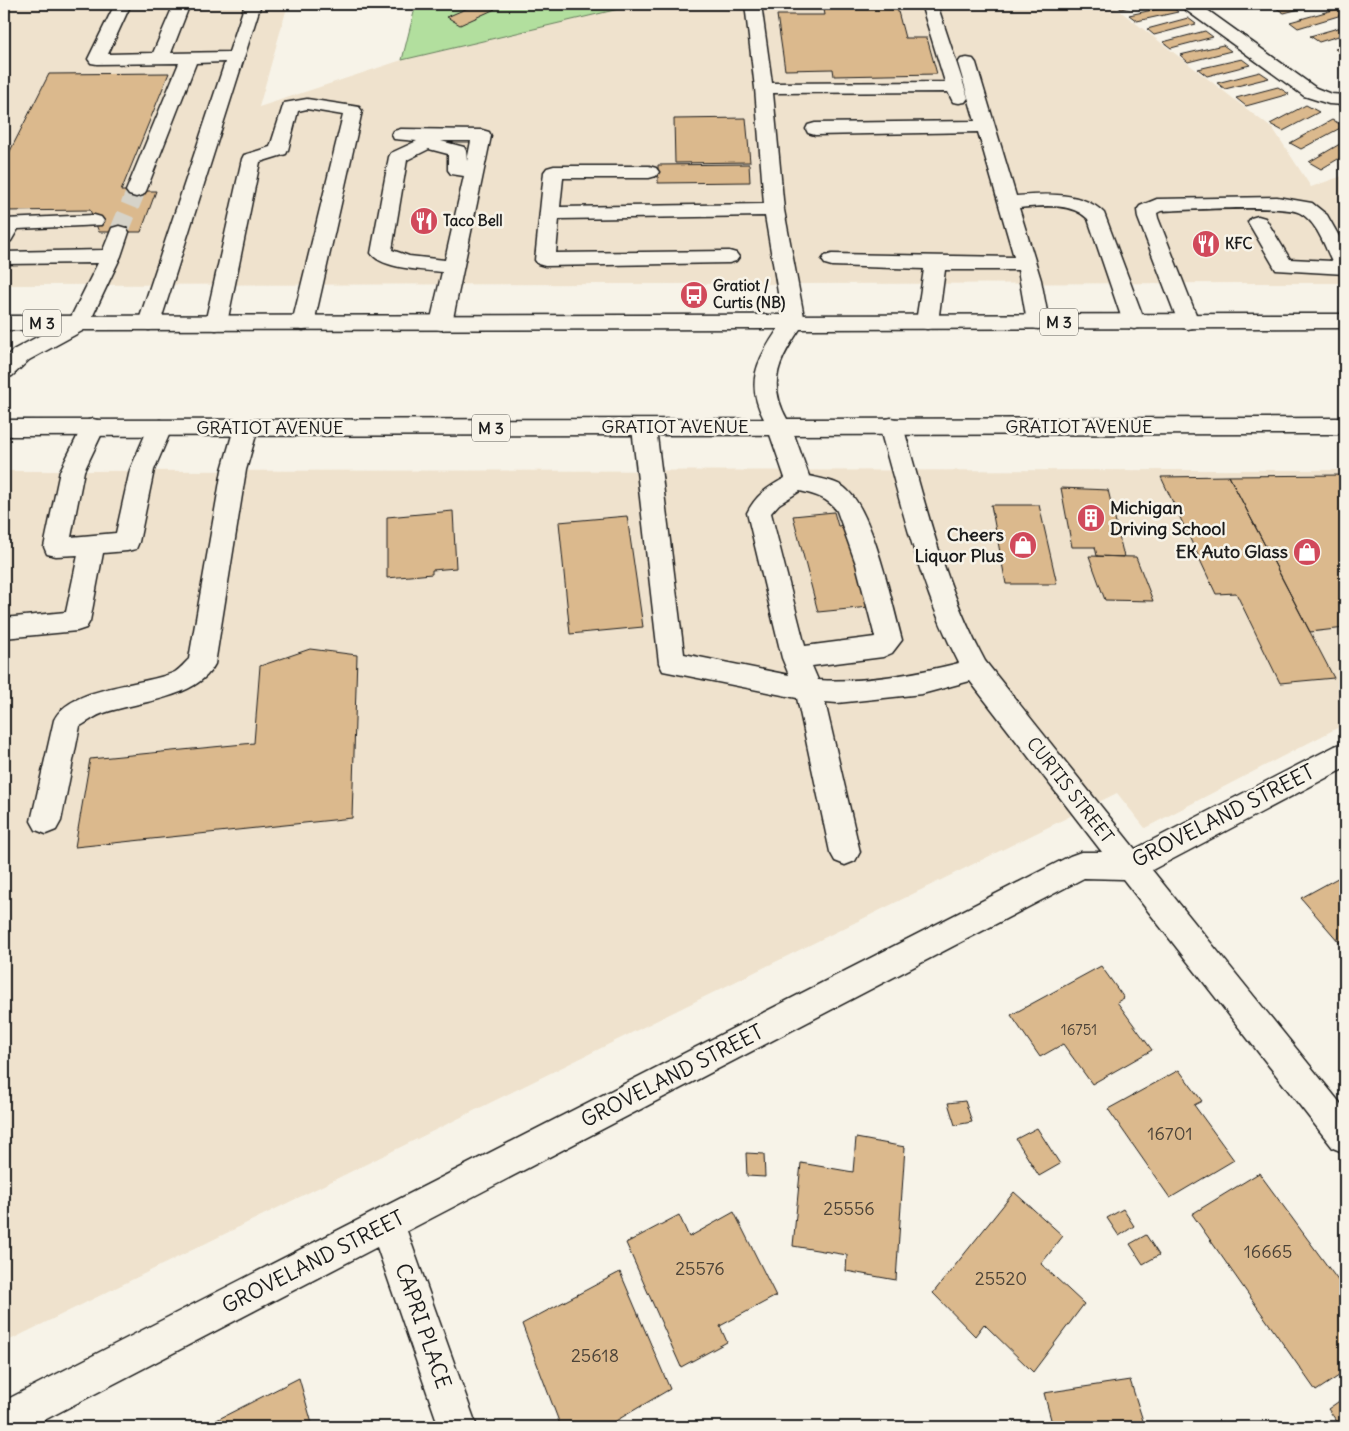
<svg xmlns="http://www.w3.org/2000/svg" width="1349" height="1431" font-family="Delius,sans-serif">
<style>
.built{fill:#efe2cd}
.green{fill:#b2df9e;stroke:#677e5d}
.building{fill:#dbb98d;stroke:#1c1c1c}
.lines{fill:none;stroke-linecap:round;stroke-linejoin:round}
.minor-tunnel{stroke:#d6d3c9;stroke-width:19;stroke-dasharray:19 9;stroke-linecap:butt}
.minor-casing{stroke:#1c1c1c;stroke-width:3}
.major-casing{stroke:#1c1c1c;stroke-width:3}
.minor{fill:#f7f3e8;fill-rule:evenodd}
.major{fill:#f7f3e8;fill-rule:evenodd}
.labels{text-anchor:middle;stroke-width:5;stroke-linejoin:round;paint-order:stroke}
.far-poi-label{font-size:15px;font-weight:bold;fill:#1c1c1c;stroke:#f7f3e8;text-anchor:start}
.number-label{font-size:15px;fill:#4c4338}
.shield{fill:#f7f3e8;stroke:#5e5c59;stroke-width:1}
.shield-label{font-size:16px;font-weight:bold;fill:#1c1c1c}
.street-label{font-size:18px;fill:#1c1c1c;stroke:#f7f3e8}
.poi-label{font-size:18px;font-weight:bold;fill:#1c1c1c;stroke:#f7f3e8;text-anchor:end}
.near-number-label{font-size:18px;fill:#4c4338}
.near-street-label{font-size:21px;fill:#1c1c1c;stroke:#f7f3e8}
</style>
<rect width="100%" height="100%" fill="#f7f3e8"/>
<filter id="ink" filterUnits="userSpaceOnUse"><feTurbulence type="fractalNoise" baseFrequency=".02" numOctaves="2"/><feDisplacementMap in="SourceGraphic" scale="10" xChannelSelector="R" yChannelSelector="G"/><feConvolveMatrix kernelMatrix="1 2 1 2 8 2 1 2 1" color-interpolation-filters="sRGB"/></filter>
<g filter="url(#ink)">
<!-- built -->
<path class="built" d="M 4,4 L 288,4 L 259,107 L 402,60 L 640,4 L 1111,4 L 1274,130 L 1311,187 L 1345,175 L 1345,283 L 4,285 Z
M 1345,470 L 1345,724 L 1145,828 L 1117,793 L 4,1343 L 4,471 Z"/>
<!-- green -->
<path class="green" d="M 416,4 L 640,4 L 402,60 Z"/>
<!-- building -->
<path class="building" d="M 477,4 L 486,4 L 495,9 L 460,25 L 447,17 Z
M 823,4 L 896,4 L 905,38 L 927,38 L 937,74 L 834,76 L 833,69 L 785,70 L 777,15 L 825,15 Z
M 1115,4 L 1140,4 L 1121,9 Z
M 1290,4 L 1319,4 L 1284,13 L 1276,8 Z
M 1171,6 L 1178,12 L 1137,21 L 1129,15 Z
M 1340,8 L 1345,11 L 1345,14 L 1298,28 L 1290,22 Z
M 1188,18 L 1196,24 L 1154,35 L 1147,29 Z
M 1345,26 L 1345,34 L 1319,42 L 1310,36 Z
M 1205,31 L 1213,37 L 1171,48 L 1163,42 Z
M 1223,45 L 1231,51 L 1188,62 L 1180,55 Z
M 1345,46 L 1344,55 L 1335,49 Z
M 1242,59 L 1250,65 L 1207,76 L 1198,69 Z
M 1260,72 L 1269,78 L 1225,89 L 1217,83 Z
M 169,73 L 121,191 L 156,191 L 141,232 L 99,232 L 90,210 L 4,211 L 4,163 L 49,74 Z
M 1278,87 L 1289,94 L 1246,106 L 1236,98 Z
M 1306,105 L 1319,112 L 1283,131 L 1270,124 Z
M 746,118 L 750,162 L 675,163 L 674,119 Z
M 1332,120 L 1344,126 L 1301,149 L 1290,143 Z
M 1345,141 L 1345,155 L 1321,169 L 1309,162 Z
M 749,164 L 750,182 L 658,183 L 658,165 Z
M 1345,475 L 1345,628 L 1310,632 L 1229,476 Z
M 1229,476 L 1310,632 L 1334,678 L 1280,683 L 1236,593 L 1216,594 L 1161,477 Z
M 1061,488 L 1108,490 L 1124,557 L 1097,556 L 1095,547 L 1072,547 Z
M 991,505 L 1039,505 L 1057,584 L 1006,584 Z
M 453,511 L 456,568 L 432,570 L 432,574 L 387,578 L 387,517 Z
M 834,512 L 838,526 L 845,525 L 869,607 L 818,612 L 793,516 Z
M 627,516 L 643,627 L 570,634 L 559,522 Z
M 1089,556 L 1136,557 L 1153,601 L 1105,600 Z
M 310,649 L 357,655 L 352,818 L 75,847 L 90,759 L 254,743 L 260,666 Z
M 1345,874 L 1345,949 L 1301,898 Z
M 1101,966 L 1124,998 L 1117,1002 L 1152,1050 L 1092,1084 L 1063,1044 L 1040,1057 L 1011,1015 Z
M 1179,1070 L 1202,1101 L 1194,1105 L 1234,1160 L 1170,1198 L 1108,1109 Z
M 965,1101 L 972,1122 L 955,1125 L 948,1103 Z
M 1037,1128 L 1060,1164 L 1039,1176 L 1016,1139 Z
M 856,1138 L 905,1147 L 896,1280 L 846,1271 L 847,1255 L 793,1246 L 801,1163 L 853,1172 Z
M 746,1153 L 764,1154 L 765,1177 L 747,1176 Z
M 1259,1173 L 1345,1290 L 1345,1300 L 1339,1304 L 1345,1312 L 1345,1372 L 1316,1391 L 1192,1214 Z
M 1014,1192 L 1063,1236 L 1041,1264 L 1084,1304 L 1033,1372 L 984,1324 L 975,1336 L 933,1293 Z
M 1123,1209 L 1134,1226 L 1119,1236 L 1107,1218 Z
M 734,1212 L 776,1296 L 720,1326 L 727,1342 L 681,1367 L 626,1243 L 679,1215 L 689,1237 Z
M 1146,1235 L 1159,1255 L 1143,1264 L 1130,1244 Z
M 620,1272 L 670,1389 L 614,1422 L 616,1427 L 561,1427 L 522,1324 Z
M 299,1378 L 313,1427 L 203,1427 Z
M 1130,1380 L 1145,1427 L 1053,1427 L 1044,1393 Z
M 1345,1397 L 1345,1427 L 1341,1427 L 1328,1409 Z"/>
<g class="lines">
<!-- minor-tunnel -->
<path class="minor-tunnel" d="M 119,232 L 136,191"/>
<defs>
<path id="minor" d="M 115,4 L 131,4 L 108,54 L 153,53 L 174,4 L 190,4 L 171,53 L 229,52 L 245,4 L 261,4 L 160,323 L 157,328 L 149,330 L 141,328 L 138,323 L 225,62 L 196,63 L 146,191 L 143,195 L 136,197 L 129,195 L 126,191 L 179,63 L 97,64 L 91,63 L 88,59 Z
M 745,4 L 761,4 L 772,83 L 945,82 L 921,4 L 937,4 L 968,98 L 965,102 L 959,103 L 953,102 L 948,92 L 773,93 L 784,210 L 805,322 L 802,327 L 794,329 L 786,327 L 783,322 L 765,216 L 559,219 L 556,253 L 729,251 L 736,253 L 739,257 L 736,261 L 729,263 L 545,266 L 538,264 L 535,260 L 544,172 L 547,168 L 554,166 L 649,166 L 656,168 L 659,172 L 656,176 L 649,178 L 563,178 L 560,207 L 764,204 L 755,88 Z
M 1181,4 L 1199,4 L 1316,88 L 1331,94 L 1345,95 L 1345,105 L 1329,104 L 1304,96 L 1183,8 Z
M 967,58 L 973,59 L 976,63 L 1016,196 C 1045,194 1082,191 1104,213 L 1145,322 L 1142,327 L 1134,329 L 1126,327 L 1123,322 L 1088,219 C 1071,202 1041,206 1019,208 L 1041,280 L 1049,322 L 1046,327 L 1038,329 L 1030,327 L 1027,322 L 1018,270 L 945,270 L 938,322 L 935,327 L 927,329 L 919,327 L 916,322 L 924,269 L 832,266 L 825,264 L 822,260 L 825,256 L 832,254 L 1014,257 L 978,132 L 815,135 L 808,133 L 806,129 L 808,125 L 815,123 L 975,121 L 958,63 L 961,59 Z
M 307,99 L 353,106 L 359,107 L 362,111 L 314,323 L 311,328 L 303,330 L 295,328 L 292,323 L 343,115 L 307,109 L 298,111 L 288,150 L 286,154 L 260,162 L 227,323 L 224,328 L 216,330 L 208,328 L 205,323 L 242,159 L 244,155 L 270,147 L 284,103 Z
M 401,129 L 482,130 L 489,132 L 491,136 L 452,323 L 449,328 L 441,330 L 433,328 L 430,323 L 442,272 C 424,270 381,269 371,253 L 389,157 L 391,153 L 417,141 L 394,139 L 392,135 L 394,131 ZM 441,141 L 471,141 L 467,161 L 466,151 L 464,147 ZM 429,149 L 448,154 L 448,170 L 451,174 L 464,176 L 445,260 L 409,256 L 392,250 L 407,160 Z
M 1277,197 L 1312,203 L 1327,215 L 1345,247 L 1345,274 L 1276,270 L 1248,222 L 1251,218 L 1258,216 L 1265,218 L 1290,259 L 1332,261 C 1324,245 1317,222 1300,213 C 1285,204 1185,210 1161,211 L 1157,213 L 1158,218 L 1199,322 L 1196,327 L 1188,329 L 1180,327 L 1138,218 L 1137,210 L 1140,206 L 1157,199 Z
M 94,215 L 101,217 L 104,221 L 101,225 L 18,229 L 11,241 L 4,243 L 4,219 Z
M 119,226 L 126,228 L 129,232 L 121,256 L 87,328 L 79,330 L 71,328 L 68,323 L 98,263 L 4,264 L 4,252 L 103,250 L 112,228 Z
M 779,418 L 787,420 L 791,426 L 809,476 C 822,479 839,481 848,491 C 874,515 892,604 902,640 L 892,653 L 883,657 L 812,666 L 818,680 C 865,683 914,674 959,663 C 920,589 902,506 879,426 L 883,420 L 891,418 L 899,420 L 903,426 C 926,506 945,588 985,661 L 1135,849 L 1335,746 L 1345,742 L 1345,768 L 1152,870 L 1345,1109 L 1345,1153 L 1333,1148 L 1123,879 L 1084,878 L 407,1231 L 477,1427 L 439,1427 L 377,1247 L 31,1427 L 4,1427 L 4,1401 L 1070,856 L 1081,852 L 1102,852 L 970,681 L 922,694 L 837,703 L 825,702 L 860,852 L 855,861 L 845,865 L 835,861 L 830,852 L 797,698 L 663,671 L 659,663 L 632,428 L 636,422 L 644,420 L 652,422 L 656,428 L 684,654 L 789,675 L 782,658 L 747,513 C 756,495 768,487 785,478 L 767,426 L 771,420 ZM 800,491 C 816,495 828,498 837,511 L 856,564 L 875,637 L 805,646 L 771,513 L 779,504 Z
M 93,419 L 101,421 L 105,427 L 84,471 L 71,537 L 116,533 L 130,470 L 148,428 L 152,422 L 160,420 L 168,422 L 172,428 L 154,470 L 139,542 L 136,549 L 127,551 L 103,553 L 90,621 L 86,628 L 77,631 L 4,638 L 4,618 L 66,612 L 78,555 L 56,556 L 47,554 L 44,547 L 60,471 L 85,421 Z
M 246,420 L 254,422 L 258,428 L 246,470 L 215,664 C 197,699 139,701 104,713 C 96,715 88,722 80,726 L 61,821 L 56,830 L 46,834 L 36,830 L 31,821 L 54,720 C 71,686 143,686 175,672 C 180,669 185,663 189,659 L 222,470 L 234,428 L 238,422 Z"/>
<path id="major" d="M 1345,314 L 1345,328 L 800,329 C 779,360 767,383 787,419 L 1345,418 L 1345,434 L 4,436 L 4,420 L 764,419 C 745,383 757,360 778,329 L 84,330 L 29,360 L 12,376 L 4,378 L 4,359 L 13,350 L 50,330 L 4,330 L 4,316 Z"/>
</defs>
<!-- minor casing -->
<use href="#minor" class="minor-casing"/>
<!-- major casing -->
<use href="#major" class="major-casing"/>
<!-- minor -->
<use href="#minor" class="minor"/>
<!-- major -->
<use href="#major" class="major"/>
</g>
</g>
<!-- icons -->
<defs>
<symbol id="restaurant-disc" viewBox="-11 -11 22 22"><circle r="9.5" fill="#d1495b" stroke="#f7f3e8"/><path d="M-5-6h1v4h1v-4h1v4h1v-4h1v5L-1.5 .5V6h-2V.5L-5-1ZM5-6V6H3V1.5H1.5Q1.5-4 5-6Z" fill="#fff"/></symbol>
<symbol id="bus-disc" viewBox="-11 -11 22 22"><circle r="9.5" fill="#d1495b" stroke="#f7f3e8"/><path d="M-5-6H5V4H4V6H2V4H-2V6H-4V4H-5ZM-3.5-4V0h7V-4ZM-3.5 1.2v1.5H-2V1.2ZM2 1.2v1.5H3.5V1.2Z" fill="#fff"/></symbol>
<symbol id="building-disc" viewBox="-11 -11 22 22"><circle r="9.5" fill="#d1495b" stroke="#f7f3e8"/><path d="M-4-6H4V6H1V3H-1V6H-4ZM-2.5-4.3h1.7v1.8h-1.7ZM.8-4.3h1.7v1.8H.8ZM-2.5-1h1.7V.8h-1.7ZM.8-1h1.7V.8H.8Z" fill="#fff"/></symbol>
<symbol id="shop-disc" viewBox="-11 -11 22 22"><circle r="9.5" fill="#d1495b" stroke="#f7f3e8"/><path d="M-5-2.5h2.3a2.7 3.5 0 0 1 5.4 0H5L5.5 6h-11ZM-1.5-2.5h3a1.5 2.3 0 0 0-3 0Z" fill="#fff"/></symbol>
</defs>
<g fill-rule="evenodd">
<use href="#restaurant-disc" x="408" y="205" width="32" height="32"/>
<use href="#restaurant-disc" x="1190" y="228" width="32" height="32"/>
<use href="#bus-disc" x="678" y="279" width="32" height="32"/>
<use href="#building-disc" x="1075" y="502" width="32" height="32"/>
<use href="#shop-disc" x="1007" y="529" width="32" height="32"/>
<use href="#shop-disc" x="1291" y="536" width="32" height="32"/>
</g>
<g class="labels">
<!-- far-poi labels -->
<g class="far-poi-label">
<text x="443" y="226">Taco Bell</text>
<text x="1225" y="249">KFC</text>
<text x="713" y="291">Gratiot /<tspan x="713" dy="17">Curtis (NB)</tspan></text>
</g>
<!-- number labels -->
<g class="number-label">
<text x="1079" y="1035">16751</text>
</g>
<!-- shield labels -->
<g class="shield">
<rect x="1040" y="308.5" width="38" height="27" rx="4"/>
<rect x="23" y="309.5" width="38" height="27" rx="4"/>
<rect x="472" y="414.5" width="38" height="27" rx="4"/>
</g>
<g class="shield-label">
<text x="1059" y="328">M 3</text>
<text x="42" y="329">M 3</text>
<text x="491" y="434">M 3</text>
</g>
<!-- street labels -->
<g class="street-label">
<text x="675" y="433">GRATIOT AVENUE</text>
<text x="1079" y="433">GRATIOT AVENUE</text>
<text x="270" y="434">GRATIOT AVENUE</text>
<text transform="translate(1070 790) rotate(52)" y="6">CURTIS STREET</text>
</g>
<!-- poi labels -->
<g class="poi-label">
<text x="1110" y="514" text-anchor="start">Michigan<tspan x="1110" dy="21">Driving School</tspan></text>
<text x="1004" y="541">Cheers<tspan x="1004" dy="21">Liquor Plus</tspan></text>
<text x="1288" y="558">EK Auto Glass</text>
</g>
<!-- near-number labels -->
<g class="near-number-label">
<text x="1170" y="1140">16701</text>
<text x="849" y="1215">25556</text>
<text x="1268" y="1258">16665</text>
<text x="700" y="1275">25576</text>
<text x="1001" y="1285">25520</text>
<text x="595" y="1362">25618</text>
</g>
<!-- near-street labels -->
<g class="near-street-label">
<text transform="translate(1223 816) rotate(-27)" y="7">GROVELAND STREET</text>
<text transform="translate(672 1076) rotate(-27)" y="7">GROVELAND STREET</text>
<text transform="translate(313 1262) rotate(-27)" y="7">GROVELAND STREET</text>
<text transform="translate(423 1326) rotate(71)" y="7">CAPRI PLACE</text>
</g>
</g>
<!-- margin -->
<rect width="1349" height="1431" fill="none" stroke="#f7f3e8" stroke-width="20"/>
<rect x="10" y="10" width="1329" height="1411" fill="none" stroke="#1c1c1c" stroke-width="2" filter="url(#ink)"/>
</svg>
